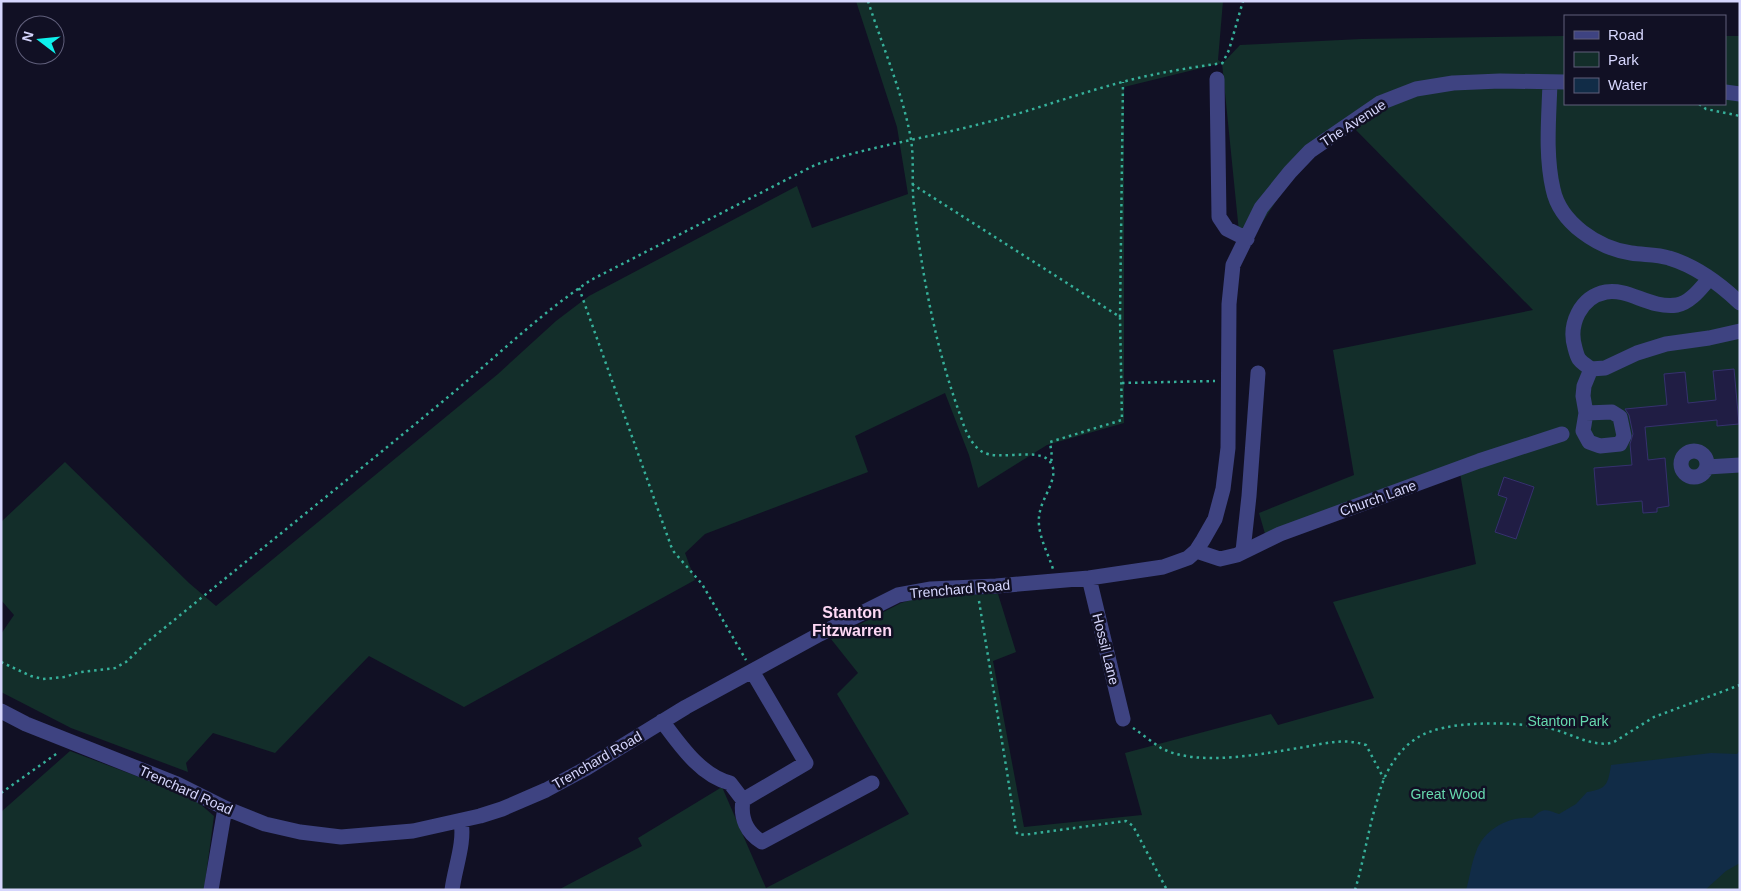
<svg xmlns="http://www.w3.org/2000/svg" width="1741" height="891" font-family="Helvetica,sans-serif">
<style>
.green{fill:#132e2a}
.water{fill:#112c47}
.building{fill:#201d44;stroke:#36316f}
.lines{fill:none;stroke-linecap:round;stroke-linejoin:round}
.path{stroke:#36b09a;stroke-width:2.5;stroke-dasharray:2.5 4;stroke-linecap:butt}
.minor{stroke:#3e4381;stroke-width:15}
.labels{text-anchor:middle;stroke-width:5;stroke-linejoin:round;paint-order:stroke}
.street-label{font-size:14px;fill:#d6d6fd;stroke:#111024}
.park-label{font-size:14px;fill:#66d9ae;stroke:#111024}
.quarter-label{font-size:16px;font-weight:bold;fill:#fdd8f4;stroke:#111024}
</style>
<rect width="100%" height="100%" fill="#111024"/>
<!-- green -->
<path class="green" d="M 856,1 L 1223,1 L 1218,60 L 1223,63 L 1240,45 L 1361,39 L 1565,36 L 1565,104 L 1725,104 L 1725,36 L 1740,36 L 1740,890 L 558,890 L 642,846 L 638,838 L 722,787 L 766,888 L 909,814 L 837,694 L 858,673 L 831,639 L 901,603 L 928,595 L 998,594 L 1016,652 L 993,661 L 1024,827 L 1142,815 L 1125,753 L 1271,714 L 1278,725 L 1374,698 L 1333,602 L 1476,564 L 1460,473 L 1268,544 L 1259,513 L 1354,475 L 1333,350 L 1533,310 L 1352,126 C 1331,142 1310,157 1293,178 C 1278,197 1265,218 1252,239 L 1239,232 L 1222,63 L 1124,87 L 1124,423 L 1047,445 L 978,488 L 969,455 L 945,393 L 855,436 L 868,472 L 705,534 L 685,553 L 695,580 L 464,707 L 369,656 L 275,753 L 213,733 L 186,763 L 188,772 L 71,728 L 1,692 L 1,634 L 14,615 L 1,600 L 1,522 L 65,462 L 189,583 L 216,606 L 498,374 L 556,321 L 589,296 L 797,186 L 812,228 L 908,194 L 897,127 Z
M 70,751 L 192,797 L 214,816 L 204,890 L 1,890 L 1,812 Z"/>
<!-- water -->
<path class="water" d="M 1740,750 L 1740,863 L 1726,871 L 1705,890 L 1466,890 C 1470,877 1471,864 1476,852 C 1484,829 1509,816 1532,818 C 1544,808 1544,809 1559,814 L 1576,804 L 1587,792 C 1607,789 1608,784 1611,765 L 1711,753 L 1737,754 Z"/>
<!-- building -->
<path class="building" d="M 1734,369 L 1739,424 L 1717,426 L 1717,420 L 1645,427 L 1648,460 L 1665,458 L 1669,506 L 1657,508 L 1657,512 L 1643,513 L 1642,501 L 1597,505 L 1594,468 L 1632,465 L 1630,444 L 1633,434 L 1629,415 L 1625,409 L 1667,405 L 1664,374 L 1685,372 L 1688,403 L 1716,400 L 1713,371 Z
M 1504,477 L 1534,487 L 1516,539 L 1495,532 L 1507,498 L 1498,495 Z"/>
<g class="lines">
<!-- path -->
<path class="path" d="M 868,1 C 882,45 901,89 910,134 C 915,158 911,182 914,206 C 922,274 935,344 958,409 C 963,423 968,442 981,451 C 998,463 1043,444 1052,465 C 1058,478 1043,497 1040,511 C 1035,531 1047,550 1053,569
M 1222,64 L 1229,50 L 1243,1
M 1699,104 L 1706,109 L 1740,116
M 912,184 L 1120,317 L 1122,420 L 1050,442 L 1052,457 L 1051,462
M 579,288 L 671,546 L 674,552 L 702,584 L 746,660
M 1120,317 L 1123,82
M 1122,383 L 1215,381
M 979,601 L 1007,772 L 1016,832 L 1019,835 L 1030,834 L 1126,821 L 1133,826 L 1167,890
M 1,662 L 31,676 L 43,679 L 64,677 L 81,672 L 115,668 L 126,662 L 146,643 C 245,562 344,483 442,402 C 492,361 538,315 591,280 L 815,165 C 870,146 928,138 984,123 C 1028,112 1071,96 1115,84 C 1150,74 1187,68 1223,63
M 1133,728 C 1142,734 1152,742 1161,748 C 1199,768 1265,753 1305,747 C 1327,743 1344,738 1366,745 L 1384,779
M 1,793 L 59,752
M 1355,890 C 1364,860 1368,830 1377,801 C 1379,794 1381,786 1384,779 C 1391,763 1402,747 1417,738 C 1445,719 1515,722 1548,728 C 1569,732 1594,749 1614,742 L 1654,717 L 1740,685"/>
<!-- minor -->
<path class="minor" d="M 1217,79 L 1219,217 L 1227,229 L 1247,239
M 1550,82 C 1549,117 1545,154 1553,189 C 1560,223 1598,248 1631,253 C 1644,255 1657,254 1669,258 C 1696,266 1720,284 1740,303
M 1725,92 L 1740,94
M 1709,279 C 1701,288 1690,303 1677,305 C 1650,309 1629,288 1606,292 C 1580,297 1568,325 1575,348 C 1576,352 1577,356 1579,359 C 1582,363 1587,366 1591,369 L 1605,368 L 1637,353 L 1666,344 L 1709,338 L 1740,331
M 1586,413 L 1612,412 L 1620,417 L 1624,436 L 1620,444 L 1600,446 L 1589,442 L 1583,431 L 1586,413 L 1583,396 L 1584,386 L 1591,369
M1681 464a13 13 0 1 1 26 0a13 13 0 1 1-26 0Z
M 1707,467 L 1740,465
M 1196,551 L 1220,559 L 1237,555 L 1280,534 L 1479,461 L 1562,434
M 1243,551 L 1249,496 L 1258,373
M 1089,578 L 1123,719
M 1,711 L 26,724 L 177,784 L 225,808 L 265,824 L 300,832 L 341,837 L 413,831 L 480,816 L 502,809 L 546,790 L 585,769 L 686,707 L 820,634 L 898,595 L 931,589 L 996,586 L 1089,578 L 1163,567 L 1177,562 L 1188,558 L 1196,551 L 1203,540 L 1215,519 L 1223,489 L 1228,448 L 1229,304 L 1233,265 L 1261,208 L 1290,172 L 1310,151 L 1380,103 L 1416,89 L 1453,83 L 1500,81 L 1565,82
M 662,721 C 680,745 700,775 730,783 L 743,800 L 806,763 L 752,671
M 743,800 C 740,818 747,833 762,842 L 872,783
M 211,890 L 225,808
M 452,890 C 455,867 465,843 461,821"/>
</g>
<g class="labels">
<!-- street labels -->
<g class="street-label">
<text transform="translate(1353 123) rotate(-33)" y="5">The Avenue</text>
<text transform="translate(1378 498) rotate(-20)" y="5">Church Lane</text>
<text transform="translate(960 589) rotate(-5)" y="5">Trenchard Road</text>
<text transform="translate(1106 649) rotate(76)" y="5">Hossil Lane</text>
<text transform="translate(597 760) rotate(-30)" y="5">Trenchard Road</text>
<text transform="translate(186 790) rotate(24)" y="5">Trenchard Road</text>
</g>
<!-- park labels -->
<g class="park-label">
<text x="1568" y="726">Stanton Park</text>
<text x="1448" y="799">Great Wood</text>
</g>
<!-- quarter labels -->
<g class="quarter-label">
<text x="852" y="618">Stanton<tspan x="852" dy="18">Fitzwarren</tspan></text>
</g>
</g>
<!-- border -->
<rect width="1741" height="891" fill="none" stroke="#d6d6fd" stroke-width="5"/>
<!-- legend -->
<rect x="1564" y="15" width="162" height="90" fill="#111024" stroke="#605f7b"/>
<rect x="1574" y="31" width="25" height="8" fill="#3e4381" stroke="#605f7b"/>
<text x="1608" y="40" font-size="15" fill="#d6d6fd">Road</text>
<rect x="1574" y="52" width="25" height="15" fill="#132e2a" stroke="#605f7b"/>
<text x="1608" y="65" font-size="15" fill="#d6d6fd">Park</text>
<rect x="1574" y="78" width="25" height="15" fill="#112c47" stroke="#605f7b"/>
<text x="1608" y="90" font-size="15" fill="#d6d6fd">Water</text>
<!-- north arrow -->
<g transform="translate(40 40) rotate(286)"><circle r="24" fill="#111024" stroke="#605f7b"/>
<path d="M0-4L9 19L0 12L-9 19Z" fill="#0ef1ec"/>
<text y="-8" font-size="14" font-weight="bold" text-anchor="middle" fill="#d6d6fd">N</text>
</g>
</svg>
